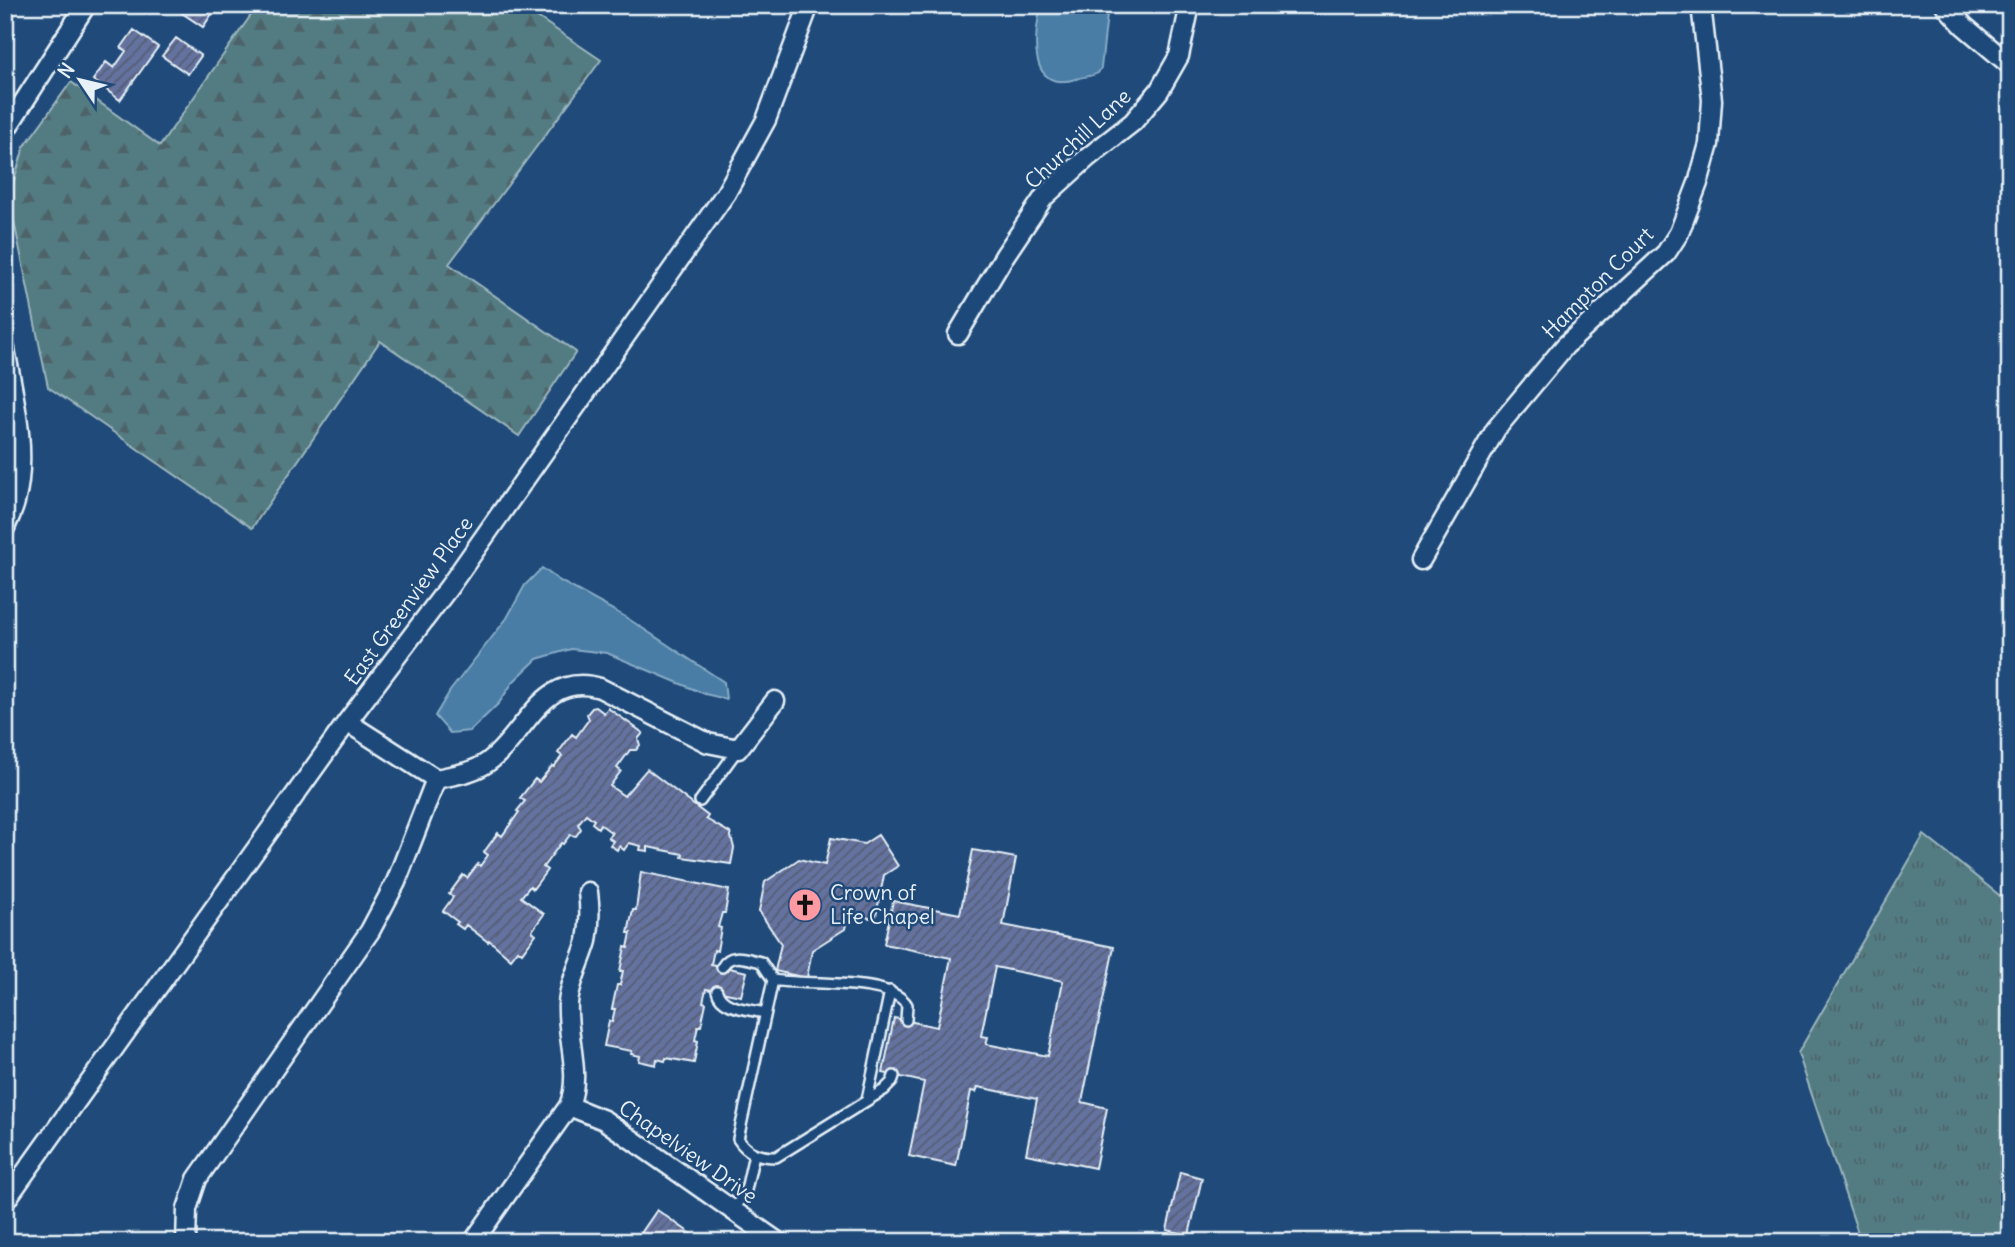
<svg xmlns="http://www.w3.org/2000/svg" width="2015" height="1247" font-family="Delius,sans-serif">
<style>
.grass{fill:url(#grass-tufts);stroke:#9db6bd;stroke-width:2}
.forest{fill:url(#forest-firs);stroke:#9db6bd;stroke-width:2}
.water{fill:#487da5;stroke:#88abc6;stroke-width:2}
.building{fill:url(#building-hatch);stroke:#e8f1f8;stroke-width:2;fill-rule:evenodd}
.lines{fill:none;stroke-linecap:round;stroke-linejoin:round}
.lane-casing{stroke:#e8f1f8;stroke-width:14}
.street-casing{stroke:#e8f1f8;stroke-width:23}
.lane{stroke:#1f4a7a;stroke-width:9}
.street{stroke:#1f4a7a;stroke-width:18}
.labels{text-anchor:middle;stroke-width:5;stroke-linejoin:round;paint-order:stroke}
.street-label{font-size:21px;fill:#e8f1f8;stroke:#1f4a7a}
.poi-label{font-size:21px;fill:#e8f1f8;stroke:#1f4a7a;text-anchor:start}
</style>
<defs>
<pattern id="grass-tufts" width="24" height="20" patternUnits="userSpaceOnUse" patternTransform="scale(1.75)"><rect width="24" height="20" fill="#527b82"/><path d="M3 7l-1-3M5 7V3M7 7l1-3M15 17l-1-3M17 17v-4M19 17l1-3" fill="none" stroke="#4d6469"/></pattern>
<pattern id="forest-firs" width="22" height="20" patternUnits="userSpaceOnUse" patternTransform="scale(1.75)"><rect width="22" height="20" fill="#527b82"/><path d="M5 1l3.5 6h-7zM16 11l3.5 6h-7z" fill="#4d6469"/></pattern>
<pattern id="building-hatch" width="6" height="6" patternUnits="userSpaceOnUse" patternTransform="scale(1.75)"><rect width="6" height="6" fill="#64729f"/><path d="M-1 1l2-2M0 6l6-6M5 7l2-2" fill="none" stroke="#555d74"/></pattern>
</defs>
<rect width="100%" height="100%" fill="#1f4a7a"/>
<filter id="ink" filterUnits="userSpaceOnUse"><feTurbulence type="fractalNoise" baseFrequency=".0143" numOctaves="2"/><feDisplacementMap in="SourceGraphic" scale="14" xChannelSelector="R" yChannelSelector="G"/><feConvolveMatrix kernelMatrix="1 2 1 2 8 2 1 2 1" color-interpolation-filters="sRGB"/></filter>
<g filter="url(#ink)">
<!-- grass -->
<path class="grass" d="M 1924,835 L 2009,903 L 2010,1242 L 1861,1242 L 1798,1053 Z"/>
<!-- forest -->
<path class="forest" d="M 258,5 L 530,5 L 527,10 L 601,60 L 449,264 L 576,352 L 519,436 L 380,341 L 252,528 L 48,387 L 9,197 L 24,147 L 71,82 L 160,146 Z"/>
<!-- water -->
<path class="water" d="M 1041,5 L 1108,5 L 1101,68 L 1098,73 C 1091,77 1084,76 1076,79 C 1027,93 1034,37 1041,5 Z
M 542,568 L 560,581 L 624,616 L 724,682 L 726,699 L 705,694 L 607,653 L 571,649 L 537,659 L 513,682 L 499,703 L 470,731 L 450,733 L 435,716 L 450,691 L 507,618 L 525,585 Z"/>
<!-- building -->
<path class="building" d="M 170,5 L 218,5 L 203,27 Z
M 134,30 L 158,47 L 120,100 L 93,80 L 106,62 L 114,68 L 126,51 L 121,48 Z
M 176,38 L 201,56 L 188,74 L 162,56 Z
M 596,707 L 604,713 L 608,708 L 643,733 L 638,739 L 640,745 L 636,750 L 630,750 L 617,768 L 621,771 L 610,786 L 624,796 L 647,769 L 708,816 L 706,819 L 730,833 L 734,848 L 731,864 L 682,857 L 683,854 L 648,847 L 648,851 L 640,850 L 641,846 L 629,843 L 624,850 L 619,846 L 617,850 L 610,845 L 613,841 L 608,837 L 612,833 L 600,824 L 598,828 L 592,823 L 594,820 L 586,814 L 578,824 L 581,829 L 576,836 L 570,835 L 563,844 L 561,843 L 543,867 L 547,870 L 533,889 L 530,886 L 521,897 L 544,914 L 532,931 L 536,934 L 522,953 L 518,950 L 511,959 L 489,940 L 488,942 L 466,925 L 463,929 L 456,924 L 458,922 L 443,911 L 453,897 L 449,894 L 463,875 L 467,878 L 478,864 L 480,866 L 488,855 L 484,852 L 498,833 L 502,836 L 519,812 L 517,811 L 525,801 L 520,798 L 535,779 L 539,782 L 552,766 L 554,767 L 562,756 L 558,753 L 572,734 L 576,737 L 589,719 L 587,714 L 592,708 Z
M 878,835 L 898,866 L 884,875 L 876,916 L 870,918 L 848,914 L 845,929 L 812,950 L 807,978 L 775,971 L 781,944 L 759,911 L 765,882 L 799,859 L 825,865 L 831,838 L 864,844 Z
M 973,850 L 1016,858 L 1003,925 L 1114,947 L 1082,1102 L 1107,1108 L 1095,1168 L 1026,1154 L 1037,1099 L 978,1087 L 976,1092 L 971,1091 L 956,1166 L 909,1156 L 924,1082 L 883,1073 L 894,1018 L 937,1027 L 951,958 L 884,944 L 893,901 L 960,914 ZM 995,967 L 1063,981 L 1048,1056 L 986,1044 L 988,1037 L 981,1036 Z
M 641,872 L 729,890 L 725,913 L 722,913 L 718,927 L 721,928 L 717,951 L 714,950 L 711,964 L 747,972 L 741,996 L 706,989 L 703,1002 L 706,1003 L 701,1026 L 698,1026 L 695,1040 L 698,1041 L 694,1063 L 666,1058 L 665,1061 L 657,1059 L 656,1065 L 639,1061 L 640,1056 L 631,1054 L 632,1051 L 604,1046 L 609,1021 L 612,1022 L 615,1009 L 612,1009 L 617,985 L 620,985 L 623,971 L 620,971 L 625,947 L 628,948 L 631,933 L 628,933 L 633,910 L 636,910 Z
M 1180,1172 L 1202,1178 L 1189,1235 L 1167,1230 Z
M 657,1210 L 703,1242 L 635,1242 Z"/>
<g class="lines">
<defs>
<path id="lane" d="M 700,801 L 738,749
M 722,967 C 730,951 747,959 761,962 L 773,980
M 717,991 C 721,1009 749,1009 765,1013
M 894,1076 L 892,1082 L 884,1090 L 776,1157 C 759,1157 747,1153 738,1139 L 773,980 C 803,986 891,977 907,1005 L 906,1020
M 867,1100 L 890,991
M 733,1211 L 746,1190 L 754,1154"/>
<path id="street" d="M 1945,5 L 1964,26 L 2010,65
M 5,131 L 86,5
M 958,334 L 1005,255 L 1044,197 L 1087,158 L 1133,122 L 1159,91 L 1179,56 L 1190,5
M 5,349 C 14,398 28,453 15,502 C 13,511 8,520 5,528
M 1421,560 L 1496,429 L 1565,346 L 1666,253 L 1679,233 L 1698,183 L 1709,144 L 1712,100 L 1701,5
M 436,779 C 454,775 473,773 488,762 C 526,735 542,670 600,688 L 708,743 L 738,749 L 775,701
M 569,1106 L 604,1120 L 778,1242
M 5,1201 L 347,722 L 449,587 L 726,193 L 766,120 L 809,5
M 186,1242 L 187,1209 L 197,1179 L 370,931 L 396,882 L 436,779 L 347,722
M 473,1242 L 569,1106 C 582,1073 566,1038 568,1003 C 570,981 581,962 587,941 C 590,925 590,908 588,892"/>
</defs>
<!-- lane casing -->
<use href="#lane" class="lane-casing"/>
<!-- street casing -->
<use href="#street" class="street-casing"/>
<!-- lane -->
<use href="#lane" class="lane"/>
<!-- street -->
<use href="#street" class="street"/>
</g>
</g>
<!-- icons -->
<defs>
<symbol id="church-disc" viewBox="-11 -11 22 22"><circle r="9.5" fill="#ff9aa2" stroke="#1f4a7a"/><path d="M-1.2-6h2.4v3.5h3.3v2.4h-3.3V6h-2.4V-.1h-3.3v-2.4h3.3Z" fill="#111"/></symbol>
</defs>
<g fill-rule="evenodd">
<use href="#church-disc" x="786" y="886" width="38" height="38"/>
</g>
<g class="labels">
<!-- street labels -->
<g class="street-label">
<text transform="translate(1078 139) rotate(-43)" y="7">Churchill Lane</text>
<text transform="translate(1598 283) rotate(-45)" y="7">Hampton Court</text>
<text transform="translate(409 601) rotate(-54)" y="7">East Greenview Place</text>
<text transform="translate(688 1152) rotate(35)" y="7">Chapelview Drive</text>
</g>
<!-- poi labels -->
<g class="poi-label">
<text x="830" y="900">Crown of<tspan x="830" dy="24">Life Chapel</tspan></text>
</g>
</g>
<!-- margin -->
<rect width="2015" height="1247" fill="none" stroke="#1f4a7a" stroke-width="28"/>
<rect x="14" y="14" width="1987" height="1219" fill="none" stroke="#e8f1f8" stroke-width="2.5" filter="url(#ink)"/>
<!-- north arrow -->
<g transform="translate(80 80) rotate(305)" stroke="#1f4a7a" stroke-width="5" paint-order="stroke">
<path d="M0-5L12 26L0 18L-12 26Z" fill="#e8f1f8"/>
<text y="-10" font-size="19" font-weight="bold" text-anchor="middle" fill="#e8f1f8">N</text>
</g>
</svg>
